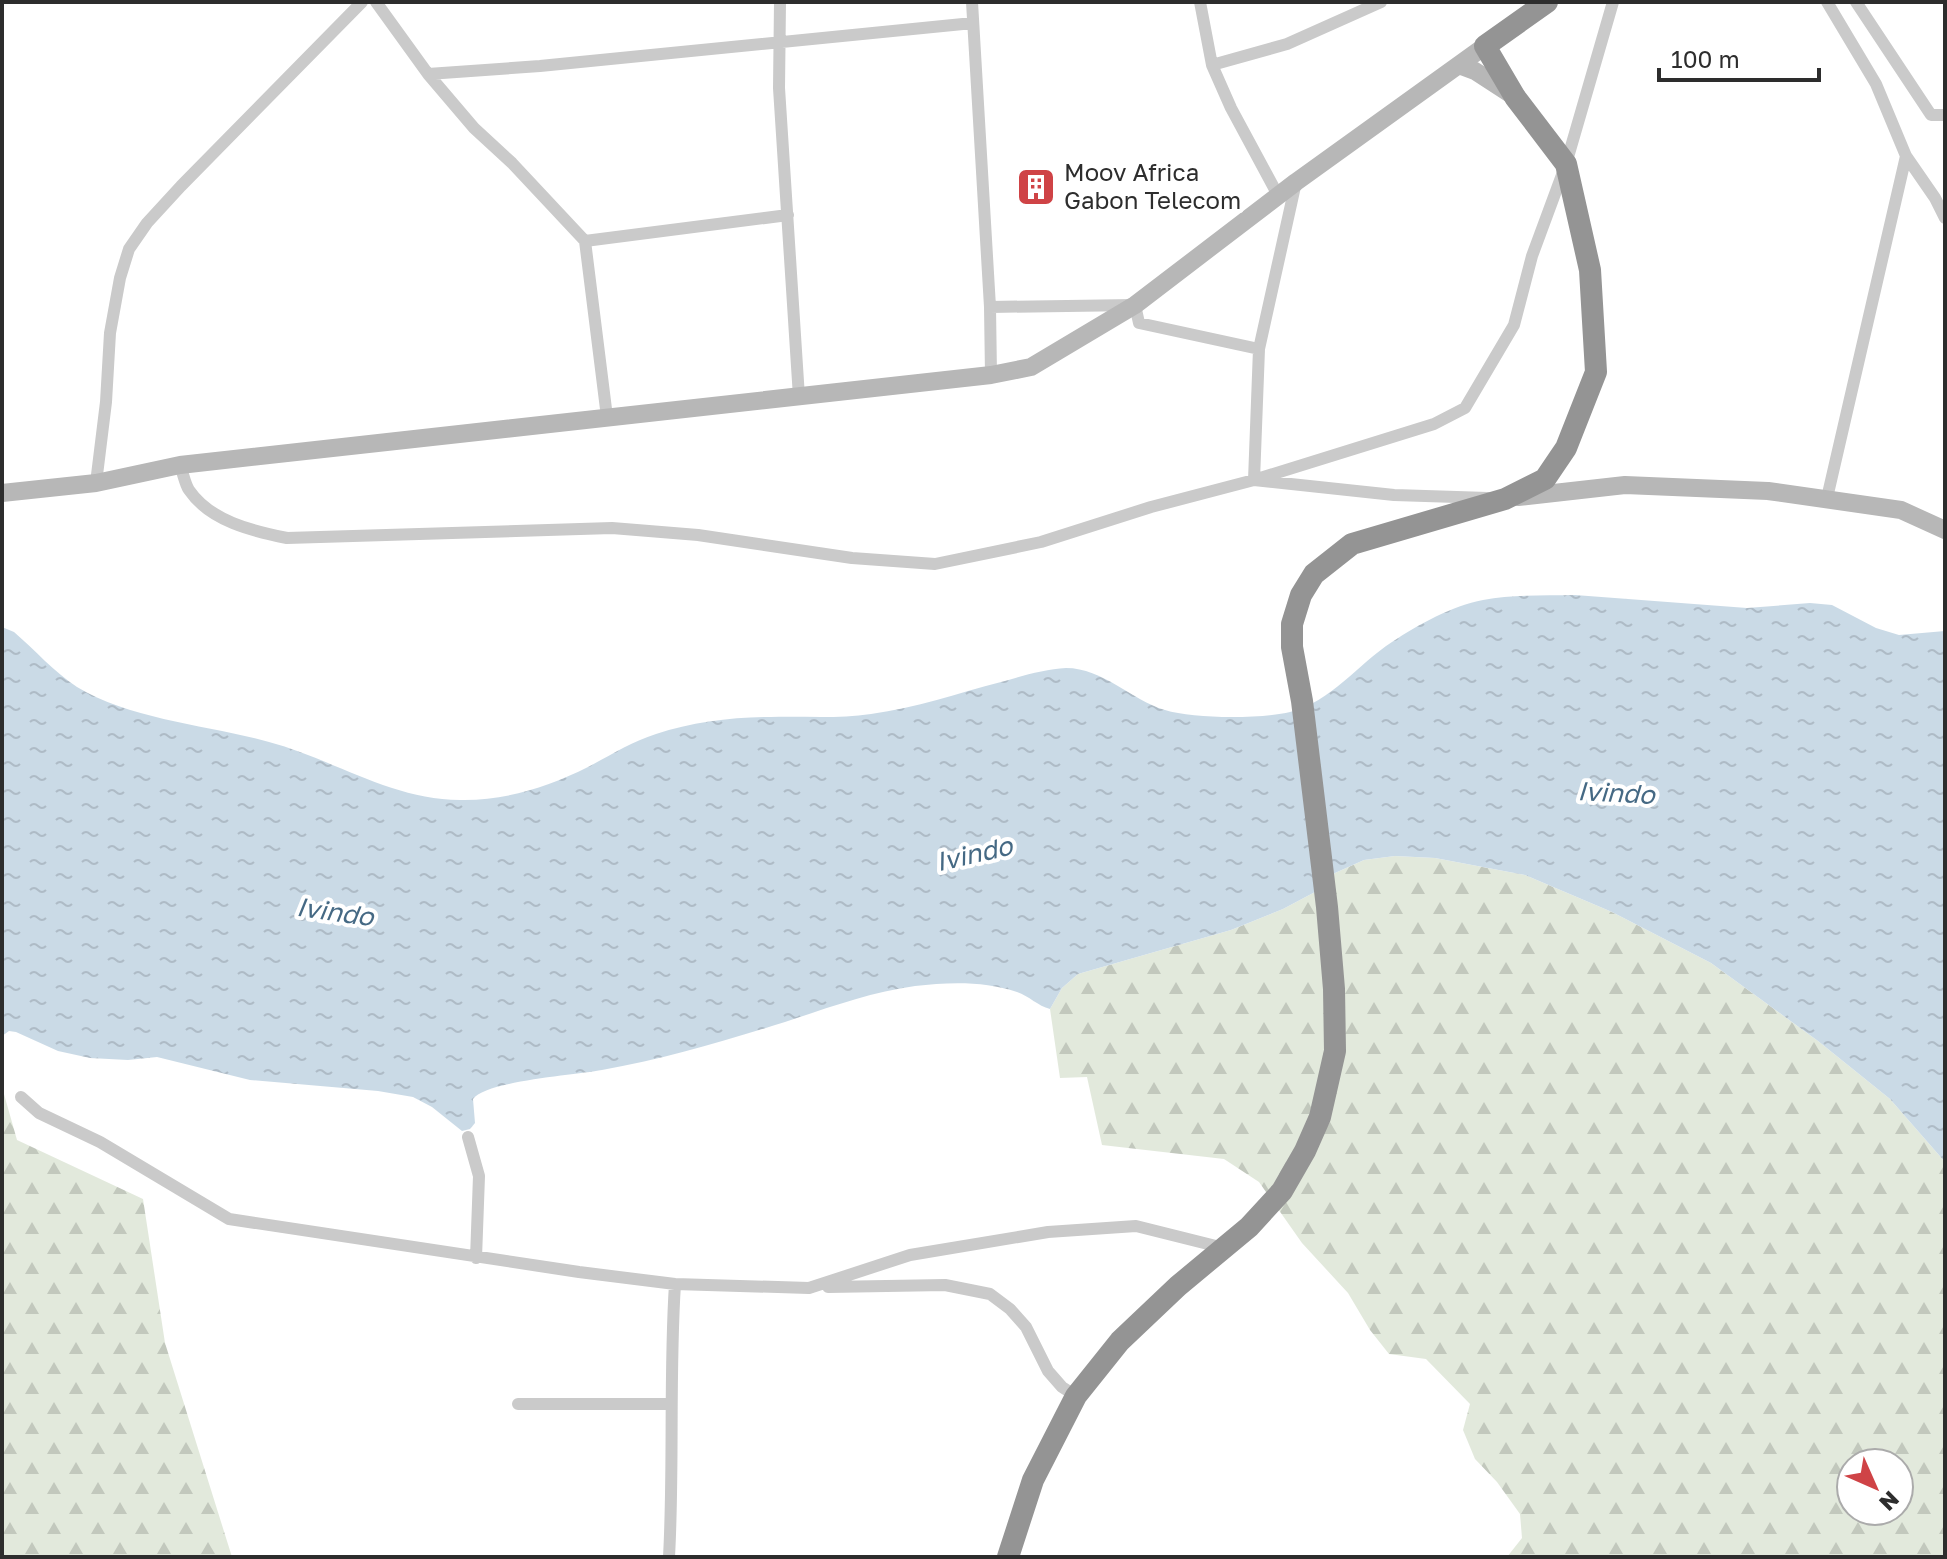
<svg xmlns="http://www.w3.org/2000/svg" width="1947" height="1559" font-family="'Golos Text',sans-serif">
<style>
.forest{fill:url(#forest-firs);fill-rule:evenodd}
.water{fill:url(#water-ripples)}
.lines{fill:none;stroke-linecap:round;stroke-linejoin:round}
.street{stroke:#cacaca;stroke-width:12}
.secondary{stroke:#b7b7b7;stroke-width:18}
.highway{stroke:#949494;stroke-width:22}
.labels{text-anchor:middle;stroke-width:8;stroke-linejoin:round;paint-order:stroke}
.poi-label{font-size:24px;fill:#2d2d2d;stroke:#fff;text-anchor:start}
.water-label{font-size:26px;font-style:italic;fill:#456984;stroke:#fff}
</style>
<defs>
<pattern id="forest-firs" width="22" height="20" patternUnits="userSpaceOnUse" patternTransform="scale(2)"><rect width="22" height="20" fill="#e2e9dc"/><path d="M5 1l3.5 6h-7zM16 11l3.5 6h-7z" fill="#c2c8bd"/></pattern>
<pattern id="water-ripples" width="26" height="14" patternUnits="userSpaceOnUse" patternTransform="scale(2)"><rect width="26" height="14" fill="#cadae6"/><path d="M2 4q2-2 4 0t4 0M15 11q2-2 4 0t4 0" fill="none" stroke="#aebbc6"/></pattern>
</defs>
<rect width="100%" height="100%" fill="#fff"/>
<!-- forest -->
<path class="forest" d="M 1395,856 L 1435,858 L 1525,875 L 1612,912 L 1711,963 L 1818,1041 L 1890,1099 L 1945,1162 L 1945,1557 L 1507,1557 L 1522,1538 L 1520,1514 L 1497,1482 L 1475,1459 L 1463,1430 L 1470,1404 L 1426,1359 L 1389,1354 L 1370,1330 L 1348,1293 L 1302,1243 L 1259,1182 L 1224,1159 L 1102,1145 L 1087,1077 L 1060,1078 L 1050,1009 L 1062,988 L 1078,974 L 1231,930 L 1283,909 L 1315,892 L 1335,873 L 1364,860 ZM 1851,1463 L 1899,1463 L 1899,1511 L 1851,1511 Z
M 2,1087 L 17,1140 L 143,1199 L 165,1343 L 232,1557 L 2,1557 Z"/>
<!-- water -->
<path class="water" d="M 1575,595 L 1747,608 L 1810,603 L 1832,605 L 1876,628 L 1899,635 L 1945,631 L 1945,1162 L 1890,1099 L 1818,1041 L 1711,963 L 1612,912 L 1525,875 L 1435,858 L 1395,856 L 1364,860 L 1335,873 L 1315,892 L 1283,909 L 1231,930 L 1078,974 L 1062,988 L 1050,1009 C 1038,1006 1029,996 1017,992 C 985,981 949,982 915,986 C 871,992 827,1008 785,1022 C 725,1041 664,1059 602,1070 C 576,1075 485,1081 473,1099 L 475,1123 L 470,1129 L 462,1131 L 432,1107 L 413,1097 L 378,1091 L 250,1080 L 157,1057 L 128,1060 L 90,1058 L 58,1051 L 16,1032 L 9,1031 L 2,1036 L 2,627 L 14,632 C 35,650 54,672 77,687 C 132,720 208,725 269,742 C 333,759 392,800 460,800 C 505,801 548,787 588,767 C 611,755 631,742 656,734 C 692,722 733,717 771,717 C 804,716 838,719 871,714 C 916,708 958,693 1001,682 C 1022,676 1045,669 1066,668 C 1103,668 1131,700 1165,710 C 1193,719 1261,719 1290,712 C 1331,702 1358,664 1392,642 C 1419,624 1452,606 1483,600 C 1513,594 1545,596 1575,595 Z"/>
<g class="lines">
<!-- street -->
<path class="street" d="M 376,2 L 428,74 L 474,128 L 512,163 L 585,241 L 607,417
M 780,2 L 779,88 L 799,397
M 972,2 L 990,307 L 991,375
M 1200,2 L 1212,65 L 1231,108 L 1279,197
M 1827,2 L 1876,84 L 1906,156 L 1935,198 L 1945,218
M 1856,2 L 1931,115 L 1945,115
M 1212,65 L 1287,44 L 1381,2
M 428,74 L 540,66 L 973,23
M 1296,182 L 1259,349 L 1254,480 L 1394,495 L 1488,498
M 585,241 L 788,215
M 990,307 L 1135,305 L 1139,323 L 1259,349
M 180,465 C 183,473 185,484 189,490 C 210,521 252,531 287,538 L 612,528 L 698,535 L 852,558 L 935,564 L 1041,542 L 1151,507 L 1254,480 L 1434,424 L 1465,408 L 1514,325 L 1532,256 L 1566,164 L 1613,2
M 96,483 L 106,402 L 110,333 L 120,278 L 129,249 L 147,223 L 181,186 L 362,2
M 1827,498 L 1906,156
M 21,1097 L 39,1113 L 100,1142 L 229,1219 L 579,1272 L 675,1284 L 809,1288 L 910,1255 L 1048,1232 L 1136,1226 L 1224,1248
M 468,1137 L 479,1176 L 476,1258
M 828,1287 L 945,1285 L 990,1294 L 1010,1309 L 1026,1327 L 1048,1371 L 1062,1387 L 1076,1396
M 518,1404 L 670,1404
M 669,1557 C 674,1466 669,1375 675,1284"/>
<!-- secondary -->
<path class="secondary" d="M 1459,65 L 1475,71 L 1515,97
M 2,493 L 96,483 L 180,465 L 991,375 L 1031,367 L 1135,305 L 1296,182 L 1485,46
M 1518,497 L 1625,485 L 1768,491 L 1901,510 L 1945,530"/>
<!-- highway -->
<path class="highway" d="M 1008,1557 L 1033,1480 L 1076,1396 L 1120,1341 L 1178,1286 L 1249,1227 L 1282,1191 L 1305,1151 L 1320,1117 L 1335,1051 L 1334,989 L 1327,907 L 1302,701 L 1292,647 L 1292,624 L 1301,595 L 1314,574 L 1352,544 L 1505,499 L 1545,479 L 1566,448 L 1596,372 L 1590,270 L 1566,164 L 1515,97 L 1485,46 L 1547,2"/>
</g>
<!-- icons -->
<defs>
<symbol id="building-square" viewBox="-11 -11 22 22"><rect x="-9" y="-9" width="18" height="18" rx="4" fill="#cf4346" stroke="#fff"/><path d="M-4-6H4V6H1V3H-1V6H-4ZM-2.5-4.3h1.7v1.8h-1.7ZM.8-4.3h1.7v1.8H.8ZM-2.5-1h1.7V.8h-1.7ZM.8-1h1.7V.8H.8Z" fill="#fff"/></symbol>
</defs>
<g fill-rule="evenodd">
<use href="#building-square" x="1014" y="165" width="44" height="44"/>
</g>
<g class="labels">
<!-- poi labels -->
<g class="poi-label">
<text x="1064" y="181">Moov Africa<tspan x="1064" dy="28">Gabon Telecom</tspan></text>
</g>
<!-- water labels -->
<g class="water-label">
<text transform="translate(1616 793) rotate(3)" y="9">Ivindo</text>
<text transform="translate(974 854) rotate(-13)" y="9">Ivindo</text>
<text transform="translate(335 912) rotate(8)" y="9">Ivindo</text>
</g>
</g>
<!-- border -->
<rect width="1947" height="1559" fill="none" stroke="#2d2d2d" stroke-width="8"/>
<!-- north arrow -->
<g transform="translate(1875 1487) rotate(135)"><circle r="38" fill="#ffffff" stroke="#ababab" stroke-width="2"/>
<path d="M0-6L14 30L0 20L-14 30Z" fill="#cf4346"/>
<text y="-12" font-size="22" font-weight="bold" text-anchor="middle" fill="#2d2d2d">N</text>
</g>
<!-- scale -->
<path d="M1659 68v12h160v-12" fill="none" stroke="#2d2d2d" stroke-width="4"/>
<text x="1671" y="68" font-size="24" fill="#2d2d2d" stroke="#ffffff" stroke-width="6" paint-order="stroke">100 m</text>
</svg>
